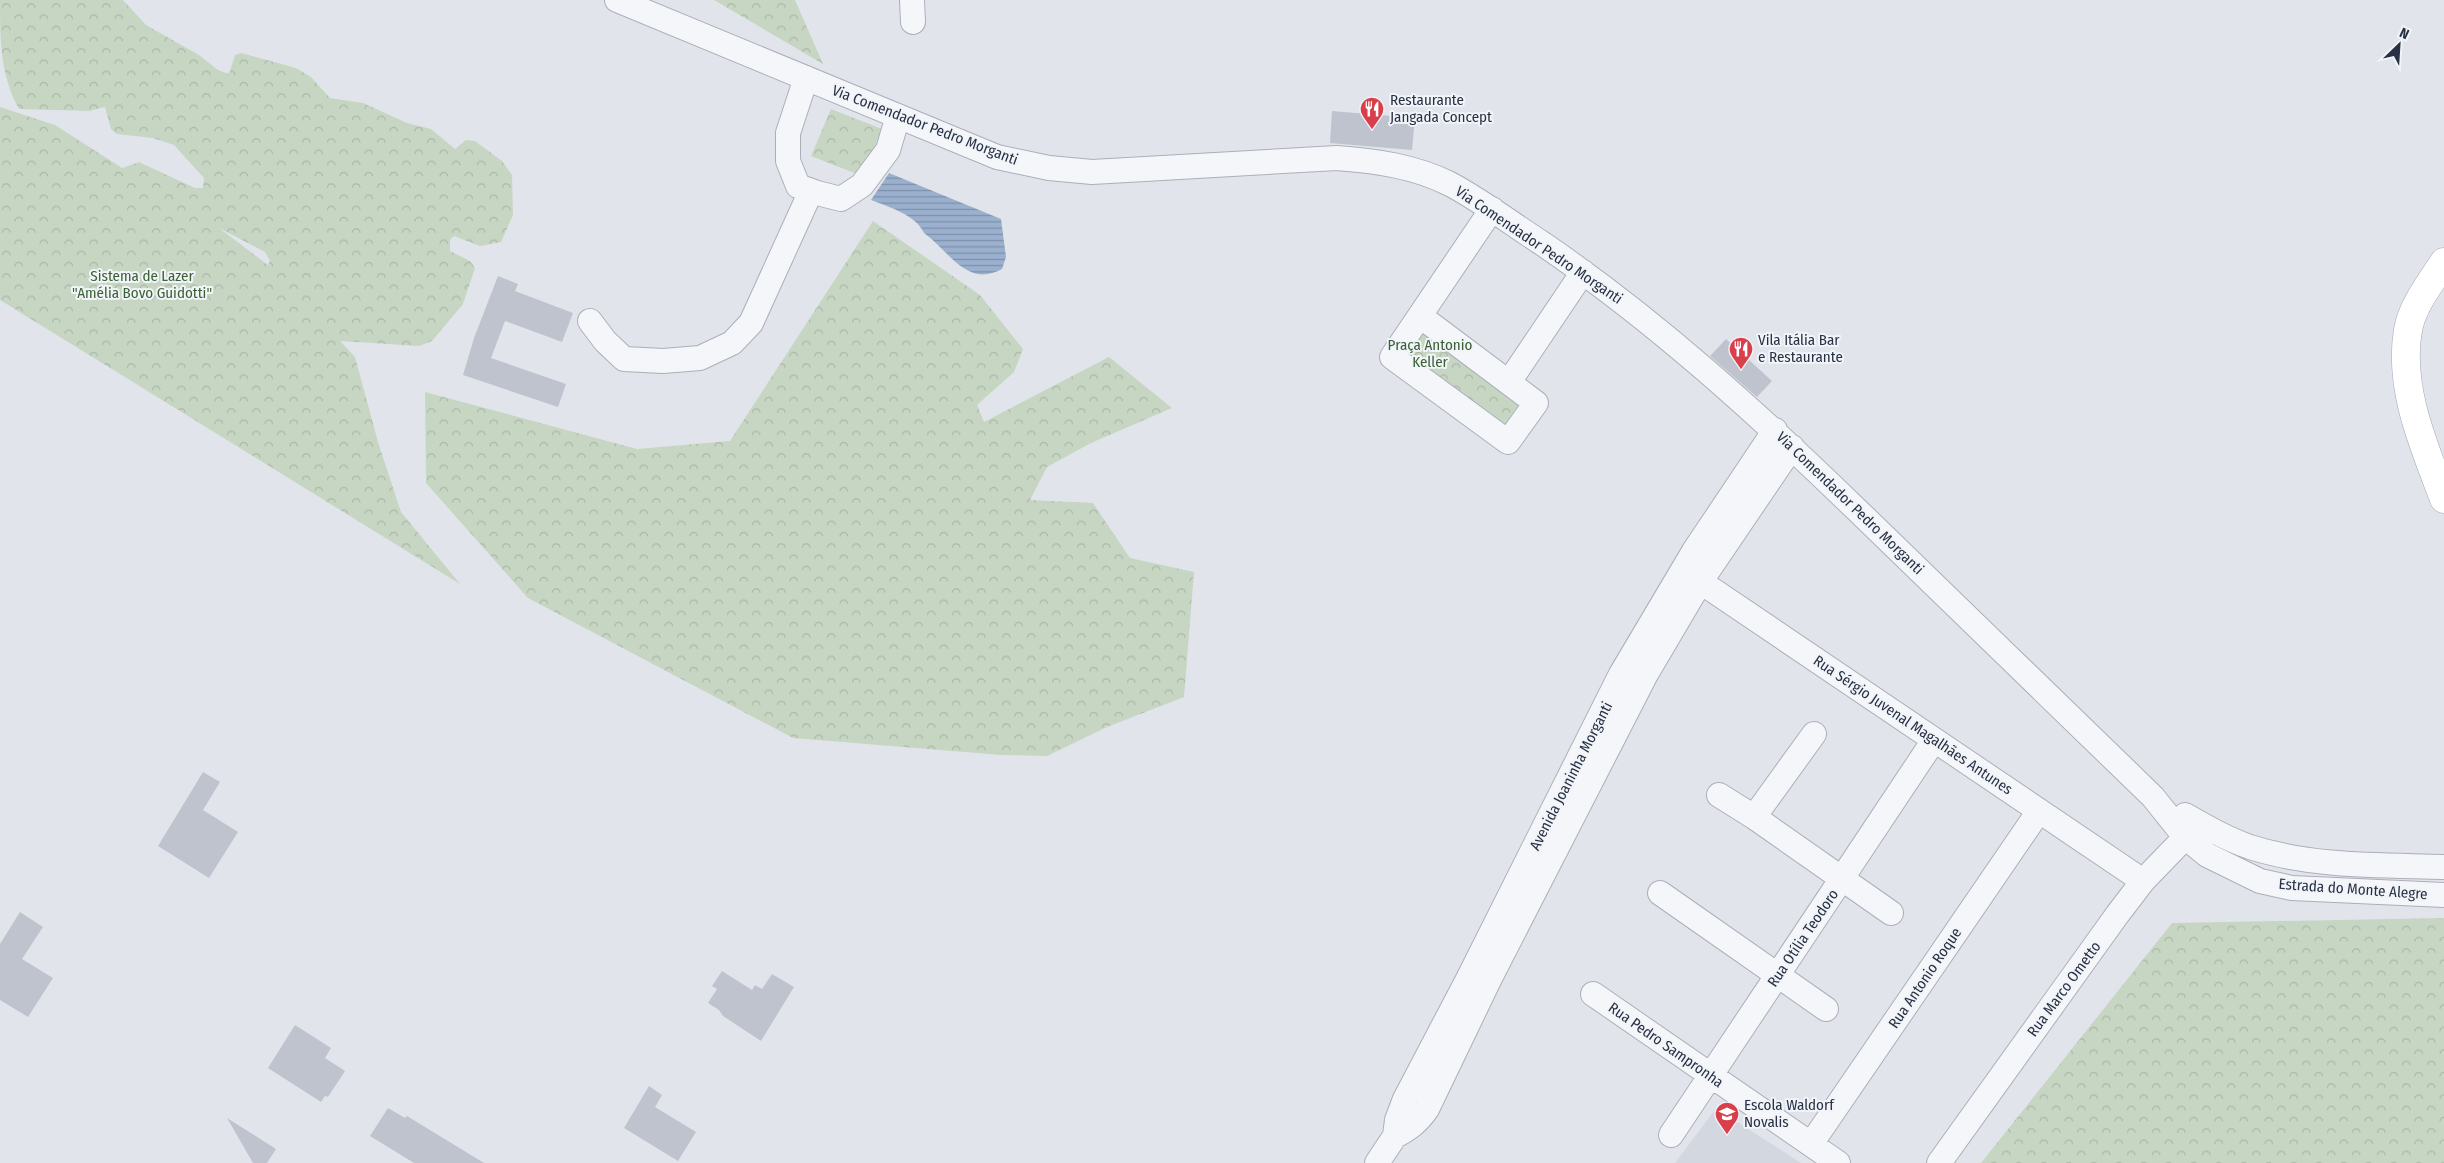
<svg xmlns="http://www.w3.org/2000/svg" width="2444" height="1163" font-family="'Fira Sans Condensed',sans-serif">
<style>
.built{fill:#d3d7e0}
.forest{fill:url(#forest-crowns);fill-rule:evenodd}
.water{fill:url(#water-rules)}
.building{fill:#bec3ce}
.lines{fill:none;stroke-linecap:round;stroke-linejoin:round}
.minor-casing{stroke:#aaafb9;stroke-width:26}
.major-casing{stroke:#a0a8b8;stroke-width:29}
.minor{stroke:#f5f6f9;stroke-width:24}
.major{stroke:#fff;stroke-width:28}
.labels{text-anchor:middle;stroke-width:4;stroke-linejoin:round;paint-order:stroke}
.poi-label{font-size:15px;fill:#283144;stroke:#f1f4f8;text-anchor:start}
.street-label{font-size:15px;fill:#283144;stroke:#f1f4f8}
.park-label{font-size:15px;fill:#3a6134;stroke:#f1f4f8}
</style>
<defs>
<pattern id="forest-crowns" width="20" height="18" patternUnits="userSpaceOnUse" patternTransform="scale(1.25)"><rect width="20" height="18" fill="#c6d6c2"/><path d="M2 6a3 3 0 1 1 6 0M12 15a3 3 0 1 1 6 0" fill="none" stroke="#aab8a8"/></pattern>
<pattern id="water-rules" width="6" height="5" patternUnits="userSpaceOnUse" patternTransform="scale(1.25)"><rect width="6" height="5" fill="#9ab0ce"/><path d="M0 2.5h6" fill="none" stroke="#7e90a9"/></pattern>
</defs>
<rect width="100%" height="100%" fill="#e1e5eb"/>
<!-- built -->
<path class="built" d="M 1716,1108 L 1801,1163 L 1675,1163 Z"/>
<!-- forest -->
<path class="forest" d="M 0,0 L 123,0 L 146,25 L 199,55 L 218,70 L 229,74 L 235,55 L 241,53 L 296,68 L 311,77 L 330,98 L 363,103 L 407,123 L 431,129 L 455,149 L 466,140 L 475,141 L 502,161 L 512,175 L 513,215 L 501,242 L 480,246 L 454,236 L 450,240 L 450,251 L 470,261 L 475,268 L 463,304 L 432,341 L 419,346 L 340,341 L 355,357 L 378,442 L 401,512 L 460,584 L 0,300 L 0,107 L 55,125 L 122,168 L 139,162 L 195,188 L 203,188 L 204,178 L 174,145 L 153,138 L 117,134 L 111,129 L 105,107 L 89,111 L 19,109 C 0,75 0,39 0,0 ZM 219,228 L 265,252 L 270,261 L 268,265 Z
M 714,0 L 795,0 L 823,64 Z
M 831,109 L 882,129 L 862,176 L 811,156 Z
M 873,221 L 980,295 L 1023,349 L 1014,372 L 977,405 L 984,422 L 1109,357 L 1172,408 L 1091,443 L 1047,467 L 1030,500 L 1093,503 L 1130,558 L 1194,572 L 1184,697 L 1107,727 L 1047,756 L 1001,755 L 793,738 L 528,598 L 426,483 L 425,392 L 637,449 L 730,441 Z
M 1422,324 L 1523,400 L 1502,431 L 1400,355 Z
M 2444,918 L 2444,1163 L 1981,1163 L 2172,923 Z"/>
<!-- water -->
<path class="water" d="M 889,173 L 1001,219 L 1006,257 L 1002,269 C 967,288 950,252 924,233 C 916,215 889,207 871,200 Z"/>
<!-- building -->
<path class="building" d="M 1332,111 L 1415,118 L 1412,150 L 1330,143 Z
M 498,276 L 518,284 L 515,291 L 573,313 L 562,342 L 505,321 L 491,358 L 566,384 L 558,407 L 463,375 L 474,338 Z
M 1726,339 L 1772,381 L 1757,397 L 1710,356 Z
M 203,772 L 220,782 L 203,810 L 238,832 L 209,878 L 158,846 Z
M 20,912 L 43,927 L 22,959 L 53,978 L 28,1017 L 0,1000 L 0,944 Z
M 722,971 L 752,990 L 755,985 L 762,989 L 772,974 L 794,987 L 761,1041 L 723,1016 L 719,1010 L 708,1003 L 717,989 L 712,986 Z
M 295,1025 L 331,1048 L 325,1058 L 345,1071 L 328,1097 L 325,1096 L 321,1102 L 268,1068 Z
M 649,1086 L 662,1095 L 655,1107 L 696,1132 L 678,1161 L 624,1128 Z
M 388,1108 L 405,1118 L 407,1116 L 484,1163 L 414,1163 L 370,1136 Z
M 227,1118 L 276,1149 L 267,1163 L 253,1163 Z"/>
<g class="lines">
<defs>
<path id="minor" d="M 617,0 L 997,157 L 1049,168 L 1092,172 L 1337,158 C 1376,161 1414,166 1450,184 C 1482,201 1512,224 1543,244 C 1657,322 1758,414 1857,510 C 1956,606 2054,701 2153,797 L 2185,837 L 2207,855 L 2260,881 L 2292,888 L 2444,895
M 912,0 L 913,22
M 806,78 L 788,133 L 788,161 L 798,186 L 817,193 L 841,199 L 862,185 L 888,150 L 898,116
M 1420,316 L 1536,403 L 1508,442 L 1392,357 L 1492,209
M 590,321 L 605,341 L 624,359 L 663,361 L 700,358 L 732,343 L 751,323 L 811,191
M 1509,382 L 1583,272
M 1689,574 L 2143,881
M 1719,795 L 1754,817 L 1891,913
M 2185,815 C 2206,827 2227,839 2250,847 C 2312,867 2380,865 2444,867
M 1754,817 L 1814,734
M 1660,893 L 1826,1009
M 1593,994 L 1838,1163
M 1671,1135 L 1934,740
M 1395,1136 C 1409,1129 1418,1122 1427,1109 L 1489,980 L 1645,676 L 1701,581 L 1792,447
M 1811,1144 L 2039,811
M 1377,1163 L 1395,1136 L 1397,1120 L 1405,1099 L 1468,979 L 1621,674 L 1694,551 L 1775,430
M 1939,1163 L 2117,915 L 2143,881 L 2199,823"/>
<path id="major" d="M 2444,262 C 2431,282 2412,306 2408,330 C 2398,388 2424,446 2444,499"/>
</defs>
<!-- minor casing -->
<use href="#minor" class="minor-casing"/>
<!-- major casing -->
<use href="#major" class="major-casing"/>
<!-- minor -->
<use href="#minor" class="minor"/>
<!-- major -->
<use href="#major" class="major"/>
</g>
<!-- icons -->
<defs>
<symbol id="restaurant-pin" viewBox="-11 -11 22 30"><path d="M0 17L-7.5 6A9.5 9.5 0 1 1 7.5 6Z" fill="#d93e4b" stroke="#f1f4f8"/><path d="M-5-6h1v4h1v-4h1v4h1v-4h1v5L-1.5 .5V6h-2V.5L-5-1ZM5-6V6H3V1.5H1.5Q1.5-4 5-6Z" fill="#fff"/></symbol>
<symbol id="school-pin" viewBox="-11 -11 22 30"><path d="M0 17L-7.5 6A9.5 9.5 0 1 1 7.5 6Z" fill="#d93e4b" stroke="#f1f4f8"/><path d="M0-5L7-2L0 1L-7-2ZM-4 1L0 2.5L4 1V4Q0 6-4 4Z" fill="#fff"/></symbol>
</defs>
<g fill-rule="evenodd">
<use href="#restaurant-pin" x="1358" y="95" width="28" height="38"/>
<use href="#restaurant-pin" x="1727" y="335" width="28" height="38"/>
<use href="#school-pin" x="1713" y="1100" width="28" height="38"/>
</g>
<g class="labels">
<!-- poi labels -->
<g class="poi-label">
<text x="1390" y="105">Restaurante<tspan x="1390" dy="17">Jangada Concept</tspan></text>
<text x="1758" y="345">Vila Itália Bar<tspan x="1758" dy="17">e Restaurante</tspan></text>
<text x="1744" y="1110">Escola Waldorf<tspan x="1744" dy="17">Novalis</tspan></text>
</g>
<!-- street labels -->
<g class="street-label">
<text transform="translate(925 125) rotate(21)" y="5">Via Comendador Pedro Morganti</text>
<text transform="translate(1539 245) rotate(34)" y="5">Via Comendador Pedro Morganti</text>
<text transform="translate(1850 503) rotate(44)" y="5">Via Comendador Pedro Morganti</text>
<text transform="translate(1913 725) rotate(34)" y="5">Rua Sérgio Juvenal Magalhães Antunes</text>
<text transform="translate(1571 776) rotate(-63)" y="5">Avenida Joaninha Morganti</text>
<text transform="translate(2353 889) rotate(4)" y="5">Estrada do Monte Alegre</text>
<text transform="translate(1803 938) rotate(-56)" y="5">Rua Otília Teodoro</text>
<text transform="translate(1925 978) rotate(-56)" y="5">Rua Antonio Roque</text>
<text transform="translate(2064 989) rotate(-54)" y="5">Rua Marco Ometto</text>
<text transform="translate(1666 1045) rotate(35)" y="5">Rua Pedro Sampronha</text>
</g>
<!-- park labels -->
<g class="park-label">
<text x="142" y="281">Sistema de Lazer<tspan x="142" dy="17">"Amélia Bovo Guidotti"</tspan></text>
<text x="1430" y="350">Praça Antonio<tspan x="1430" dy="17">Keller</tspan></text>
</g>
</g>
<!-- north arrow -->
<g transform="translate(2399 45) rotate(25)" stroke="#f1f4f8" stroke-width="4" paint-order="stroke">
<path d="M0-4L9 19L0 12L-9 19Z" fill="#283144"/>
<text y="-8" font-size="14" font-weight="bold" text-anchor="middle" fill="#283144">N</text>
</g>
</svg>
